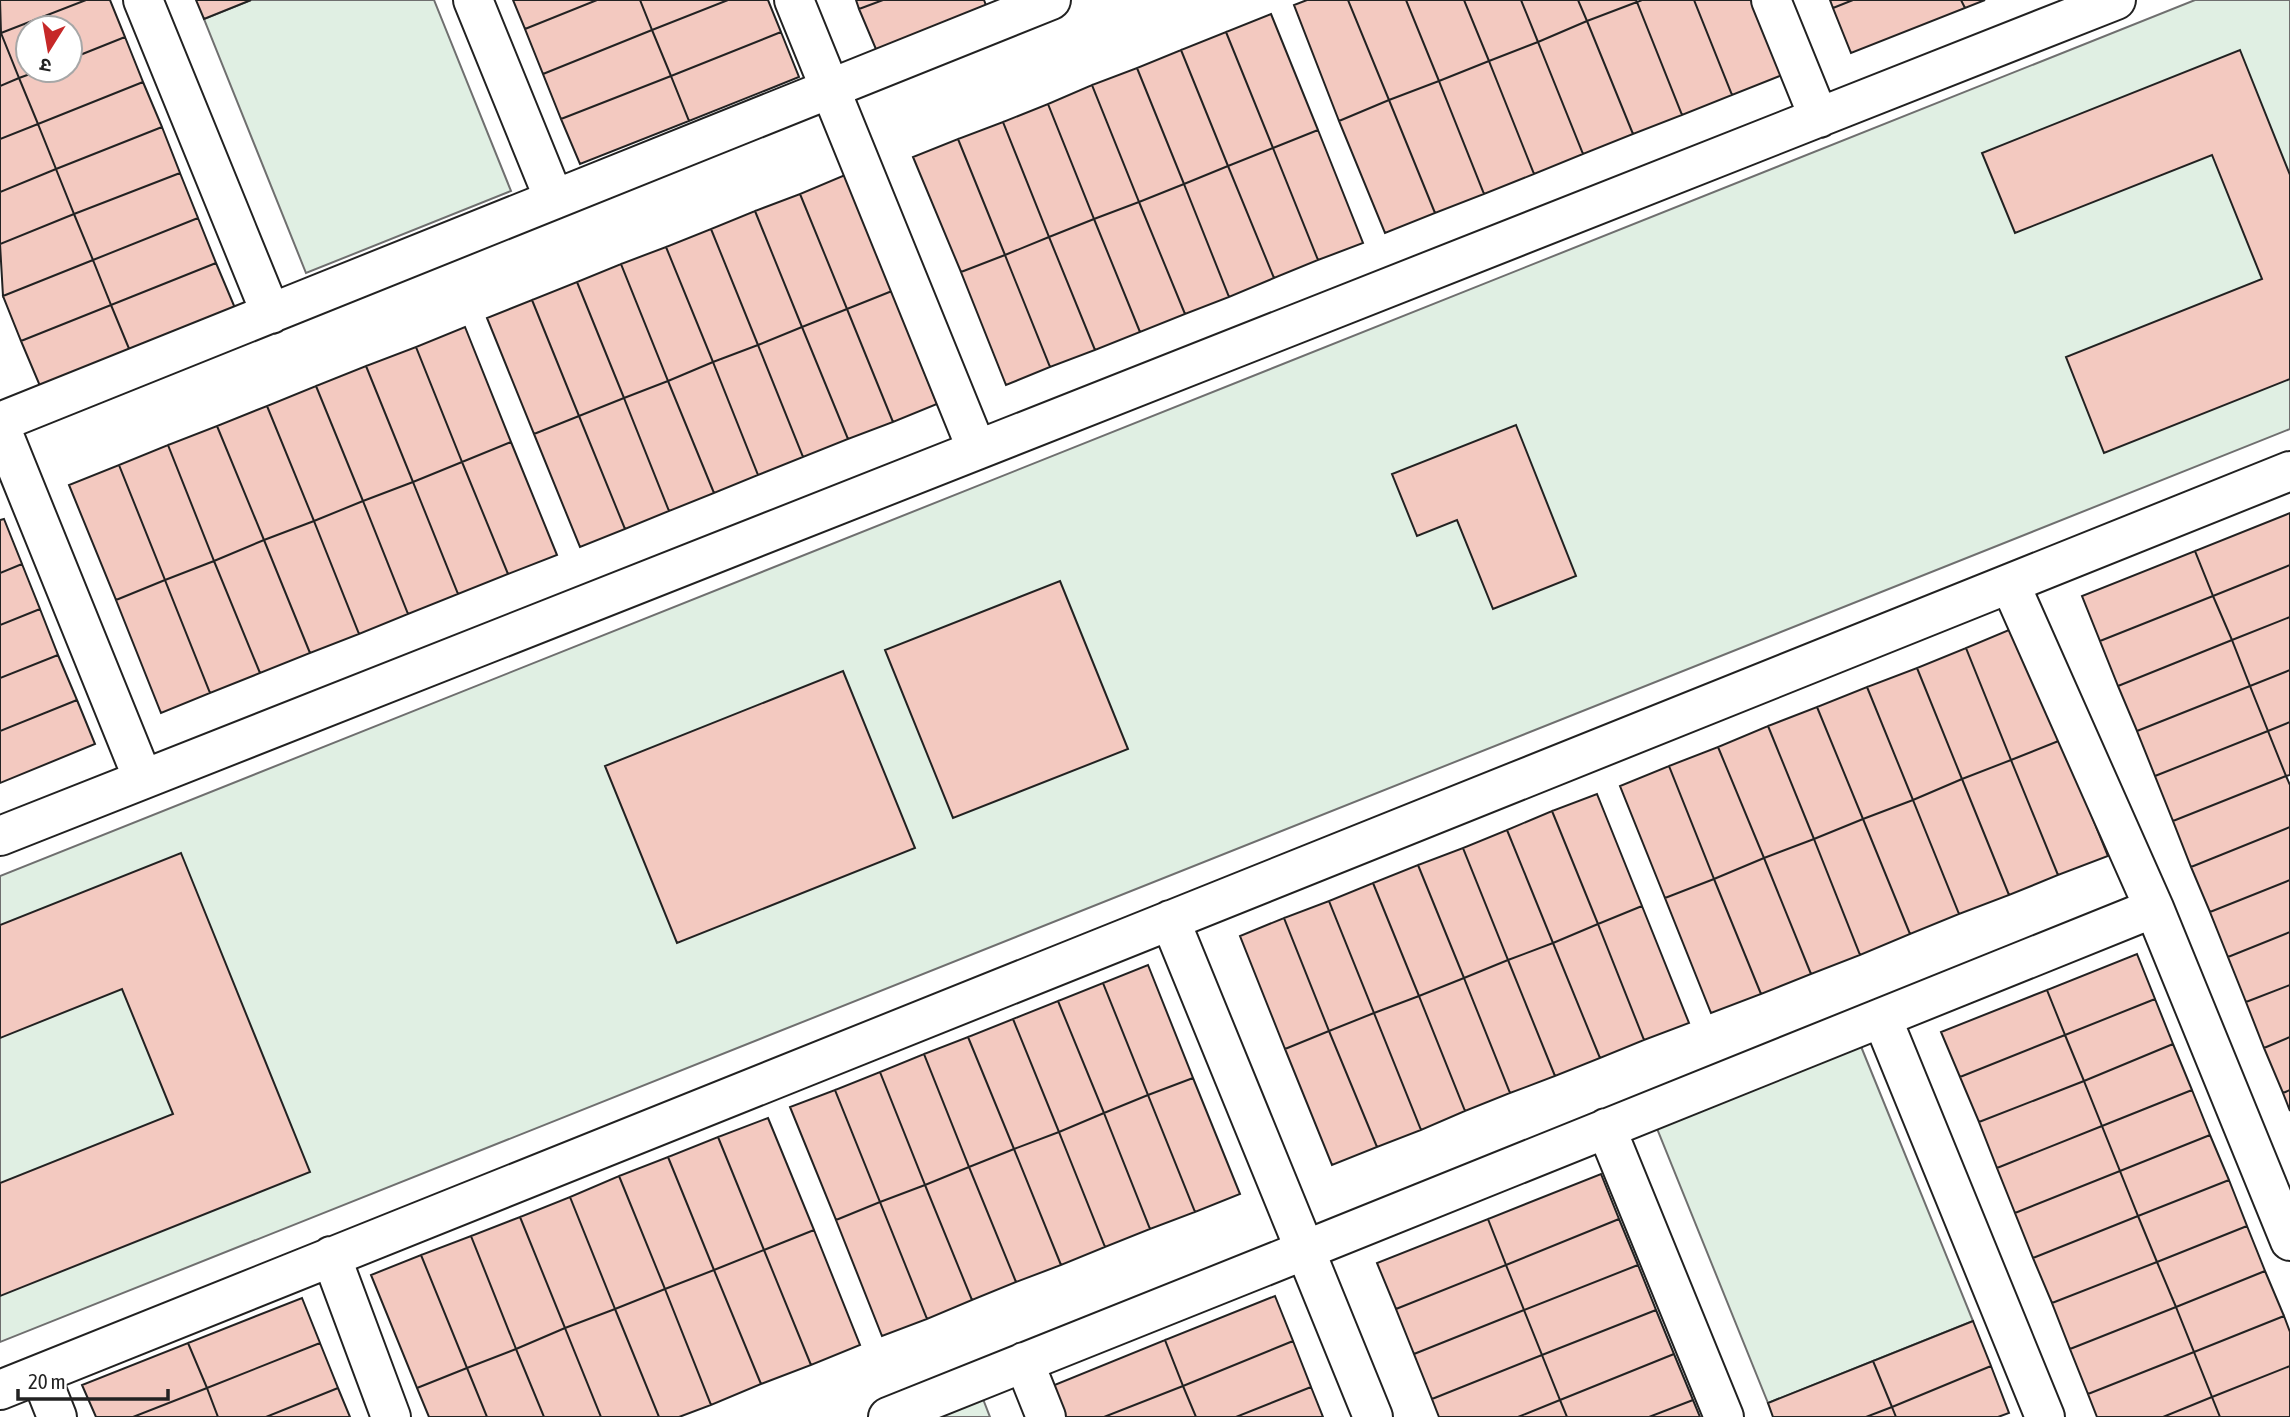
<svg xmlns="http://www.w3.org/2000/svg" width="2290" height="1417" font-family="'Asap Condensed','Noto Sans Devanagari',sans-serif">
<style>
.green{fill:#e0efe3;stroke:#6f6f6f;stroke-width:2}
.building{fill:#f3c9c0;stroke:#222;stroke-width:2}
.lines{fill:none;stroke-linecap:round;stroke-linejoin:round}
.street-casing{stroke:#222;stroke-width:42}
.street{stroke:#fff;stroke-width:38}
</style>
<rect width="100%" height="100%" fill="#fff"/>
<!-- green -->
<path class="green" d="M 251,0 L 434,0 L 511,191 L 306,273 L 204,19 Z
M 2195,0 L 2290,0 L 2290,429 L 0,1342 L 0,876 Z
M 1860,1044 L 1973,1321 L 1768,1403 L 1656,1126 Z
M 983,1399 L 990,1417 L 937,1417 Z"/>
<!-- building -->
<path class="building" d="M 0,0 L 86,0 L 1,33 Z
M 86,0 L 110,0 L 125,37 L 70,59 L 70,28 L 28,28 L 28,70 L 41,70 L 19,78 L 1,33 Z
M 196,0 L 251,0 L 204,19 Z
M 513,0 L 597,0 L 525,29 Z
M 597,0 L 640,0 L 652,30 L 543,74 L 525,29 Z
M 640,0 L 728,0 L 652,30 Z
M 728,0 L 768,0 L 781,32 L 671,76 L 652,30 Z
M 856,0 L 883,0 L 859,9 Z
M 883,0 L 984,0 L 988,11 L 878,54 L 859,9 Z
M 1307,0 L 1348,0 L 1389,100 L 1339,121 L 1294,5 Z
M 1348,0 L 1406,0 L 1439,81 L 1389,100 Z
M 1406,0 L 1464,0 L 1489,61 L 1439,81 Z
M 1464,0 L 1521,0 L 1538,42 L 1489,61 Z
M 1521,0 L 1578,0 L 1587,21 L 1538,42 Z
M 1578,0 L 1636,0 L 1637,2 L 1587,21 Z
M 1642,0 L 1694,0 L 1732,95 L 1682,115 L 1637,2 Z
M 1694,0 L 1751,0 L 1782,75 L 1732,95 Z
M 1830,0 L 1853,0 L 1833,8 Z
M 1853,0 L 1961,0 L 1965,8 L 1851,53 L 1833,8 Z
M 1961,0 L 1985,0 L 1965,8 Z
M 1637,2 L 1682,115 L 1633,134 L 1587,21 Z
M 1271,14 L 1318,130 L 1273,148 L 1226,32 Z
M 1587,21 L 1633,134 L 1583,154 L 1538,42 Z
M 652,30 L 671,76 L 561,119 L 543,74 Z
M 781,32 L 799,77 L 689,121 L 671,76 Z
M 1226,32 L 1273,148 L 1228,166 L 1181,50 Z
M 1,33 L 19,78 L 0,86 L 0,34 Z
M 125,37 L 143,82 L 38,124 L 19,78 L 41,70 L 70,70 L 70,59 Z
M 1538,42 L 1583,154 L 1534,174 L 1489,61 Z
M 1181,50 L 1228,166 L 1184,184 L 1137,68 Z
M 2240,50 L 2290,175 L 2290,379 L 2104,453 L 2066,357 L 2262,279 L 2212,155 L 2015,233 L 1982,153 Z
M 1489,61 L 1534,174 L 1484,194 L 1439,81 Z
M 1137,68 L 1184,184 L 1139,202 L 1092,85 Z
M 671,76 L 689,121 L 580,164 L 561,119 Z
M 19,78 L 38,124 L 0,139 L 0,86 Z
M 1439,81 L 1484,194 L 1435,213 L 1389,100 Z
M 143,82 L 162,127 L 56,169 L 38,124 Z
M 1092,85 L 1139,202 L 1094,219 L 1048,104 Z
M 1389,100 L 1435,213 L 1385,233 L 1339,121 Z
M 1048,104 L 1094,219 L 1049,237 L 1003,122 Z
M 1003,122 L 1049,237 L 1005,255 L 958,139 Z
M 38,124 L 56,169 L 0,192 L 0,139 Z
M 162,127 L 180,173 L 74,214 L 56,169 Z
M 1318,130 L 1363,243 L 1318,260 L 1273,148 Z
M 958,139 L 1005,255 L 961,272 L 913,157 Z
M 1273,148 L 1318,260 L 1274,278 L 1228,166 Z
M 1228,166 L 1274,278 L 1229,297 L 1184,184 Z
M 56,169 L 74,214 L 0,244 L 0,192 Z
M 180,173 L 198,218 L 93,260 L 74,214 Z
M 845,175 L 892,291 L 847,309 L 800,194 Z
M 1184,184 L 1229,297 L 1185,314 L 1139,202 Z
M 800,194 L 847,309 L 802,327 L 755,211 Z
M 1139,202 L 1185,314 L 1140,332 L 1094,219 Z
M 755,211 L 802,327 L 758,345 L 711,229 Z
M 74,214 L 93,260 L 3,296 L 0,244 Z
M 198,218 L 216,263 L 111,305 L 93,260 Z
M 1094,219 L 1140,332 L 1095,350 L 1049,237 Z
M 711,229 L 758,345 L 713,362 L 666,247 Z
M 1049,237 L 1095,350 L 1050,367 L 1005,255 Z
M 666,247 L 713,362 L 668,381 L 621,264 Z
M 1005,255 L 1050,367 L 1006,385 L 961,272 Z
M 93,260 L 111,305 L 21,341 L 3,296 Z
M 216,263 L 235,308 L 130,351 L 111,305 Z
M 621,264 L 668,381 L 624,398 L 577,282 Z
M 577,282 L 624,398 L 579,416 L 532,300 Z
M 892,291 L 937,404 L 893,422 L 847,309 Z
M 532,300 L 579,416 L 534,434 L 487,318 Z
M 111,305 L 130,351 L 40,386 L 21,341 Z
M 847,309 L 893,422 L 848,439 L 802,327 Z
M 465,327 L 511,442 L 462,462 L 416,347 Z
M 802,327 L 848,439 L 803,457 L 758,345 Z
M 758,345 L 803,457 L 758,475 L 713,362 Z
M 416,347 L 462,462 L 413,482 L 366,366 Z
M 713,362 L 758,475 L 714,493 L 668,381 Z
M 366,366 L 413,482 L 363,501 L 316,386 Z
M 668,381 L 714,493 L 669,511 L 624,398 Z
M 316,386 L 363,501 L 314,521 L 267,406 Z
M 624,398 L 669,511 L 625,529 L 579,416 Z
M 267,406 L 314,521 L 264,540 L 217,426 Z
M 579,416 L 625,529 L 580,547 L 534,434 Z
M 1516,425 L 1576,576 L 1493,609 L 1457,520 L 1417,536 L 1392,474 Z
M 217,426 L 264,540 L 214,561 L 168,445 Z
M 511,442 L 557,555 L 508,574 L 462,462 Z
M 168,445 L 214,561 L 165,580 L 119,465 Z
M 462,462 L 508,574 L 458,594 L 413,482 Z
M 119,465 L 165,580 L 116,600 L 69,485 Z
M 413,482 L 458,594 L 408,614 L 363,501 Z
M 363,501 L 408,614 L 359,634 L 314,521 Z
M 2290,513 L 2290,565 L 2213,596 L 2195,551 Z
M 4,519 L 22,564 L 0,573 L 0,520 Z
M 314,521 L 359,634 L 310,653 L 264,540 Z
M 264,540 L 310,653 L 260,673 L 214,561 Z
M 2195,551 L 2213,596 L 2100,641 L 2082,596 Z
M 214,561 L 260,673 L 210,693 L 165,580 Z
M 22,564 L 40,609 L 0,625 L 0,573 Z
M 2290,565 L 2290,617 L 2232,640 L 2213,596 Z
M 165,580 L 210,693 L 161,713 L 116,600 Z
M 1060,581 L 1128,749 L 953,818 L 885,650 Z
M 2213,596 L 2232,640 L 2118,686 L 2100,641 Z
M 40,609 L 58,655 L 0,678 L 0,625 Z
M 2290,617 L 2290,670 L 2250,686 L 2232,640 Z
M 2016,627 L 2061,740 L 2011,760 L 1966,648 Z
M 2232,640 L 2250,686 L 2137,731 L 2118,686 Z
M 1966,648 L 2011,760 L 1962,779 L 1917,668 Z
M 58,655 L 77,700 L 0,731 L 0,678 Z
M 1917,668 L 1962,779 L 1913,800 L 1867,687 Z
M 2290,670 L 2290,722 L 2268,731 L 2250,686 Z
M 843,671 L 915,848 L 677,943 L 605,766 Z
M 2250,686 L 2268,731 L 2155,776 L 2137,731 Z
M 1867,687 L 1913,800 L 1863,819 L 1817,707 Z
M 77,700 L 95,744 L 0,783 L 0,731 Z
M 1817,707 L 1863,819 L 1814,839 L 1768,726 Z
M 2290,722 L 2290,775 L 2286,776 L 2268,731 Z
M 1768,726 L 1814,839 L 1764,858 L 1718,747 Z
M 2268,731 L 2286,776 L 2173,821 L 2155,776 Z
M 2061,740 L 2108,856 L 2058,875 L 2011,760 Z
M 1718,747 L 1764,858 L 1714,879 L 1669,766 Z
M 2011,760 L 2058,875 L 2009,895 L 1962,779 Z
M 1669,766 L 1714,879 L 1665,898 L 1620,786 Z
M 2286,776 L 2290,785 L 2290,827 L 2191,867 L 2173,821 Z
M 1962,779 L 2009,895 L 1959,914 L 1913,800 Z
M 1597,794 L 1642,906 L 1598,924 L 1552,811 Z
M 1913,800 L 1959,914 L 1910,934 L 1863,819 Z
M 1552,811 L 1598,924 L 1553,943 L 1507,830 Z
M 1863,819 L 1910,934 L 1860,955 L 1814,839 Z
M 2290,827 L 2290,880 L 2210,912 L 2191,867 Z
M 1507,830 L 1553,943 L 1508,960 L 1463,848 Z
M 1814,839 L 1860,955 L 1811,974 L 1764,858 Z
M 1463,848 L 1508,960 L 1464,978 L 1418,865 Z
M 181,853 L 310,1172 L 0,1296 L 0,1183 L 173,1114 L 122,989 L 0,1038 L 0,925 Z
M 1764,858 L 1811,974 L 1761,994 L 1714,879 Z
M 1418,865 L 1464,978 L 1419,996 L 1373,883 Z
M 1714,879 L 1761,994 L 1711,1013 L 1665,898 Z
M 2290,880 L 2290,932 L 2228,957 L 2210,912 Z
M 1373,883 L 1419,996 L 1374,1013 L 1329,901 Z
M 1329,901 L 1374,1013 L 1329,1031 L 1284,918 Z
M 1642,906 L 1689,1023 L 1644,1040 L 1598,924 Z
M 1284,918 L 1329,1031 L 1285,1049 L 1240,936 Z
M 1598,924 L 1644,1040 L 1600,1058 L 1553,943 Z
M 2290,932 L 2290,985 L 2246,1002 L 2228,957 Z
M 1553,943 L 1600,1058 L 1555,1076 L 1508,960 Z
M 2137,954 L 2155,999 L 2065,1035 L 2047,990 Z
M 1508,960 L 1555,1076 L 1510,1093 L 1464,978 Z
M 1148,965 L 1193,1078 L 1148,1095 L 1103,983 Z
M 1464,978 L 1510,1093 L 1465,1111 L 1419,996 Z
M 1103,983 L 1148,1095 L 1104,1113 L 1058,1001 Z
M 2290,985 L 2290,1037 L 2264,1048 L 2246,1002 Z
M 2047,990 L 2065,1035 L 1960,1077 L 1941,1032 Z
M 1419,996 L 1465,1111 L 1421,1130 L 1374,1013 Z
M 2155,999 L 2173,1044 L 2084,1081 L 2065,1035 Z
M 1058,1001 L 1104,1113 L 1059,1132 L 1013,1019 Z
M 1374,1013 L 1421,1130 L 1377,1147 L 1329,1031 Z
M 1013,1019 L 1059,1132 L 1014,1149 L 968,1037 Z
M 1329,1031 L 1377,1147 L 1332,1165 L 1285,1049 Z
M 2065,1035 L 2084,1081 L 1979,1122 L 1960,1077 Z
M 968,1037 L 1014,1149 L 969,1167 L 924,1054 Z
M 2290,1037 L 2290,1090 L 2283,1093 L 2264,1048 Z
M 2173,1044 L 2192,1090 L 2102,1126 L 2084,1081 Z
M 924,1054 L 969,1167 L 925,1185 L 880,1072 Z
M 880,1072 L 925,1185 L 880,1202 L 835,1090 Z
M 1193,1078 L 1240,1194 L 1195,1212 L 1148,1095 Z
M 2084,1081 L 2102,1126 L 1997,1168 L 1979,1122 Z
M 835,1090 L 880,1202 L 836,1220 L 790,1107 Z
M 2192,1090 L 2210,1135 L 2120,1171 L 2102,1126 Z
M 2290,1090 L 2290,1111 L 2283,1093 Z
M 1148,1095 L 1195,1212 L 1150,1229 L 1104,1113 Z
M 1104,1113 L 1150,1229 L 1105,1247 L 1059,1132 Z
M 768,1118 L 814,1230 L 764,1250 L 718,1137 Z
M 2102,1126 L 2120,1171 L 2015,1213 L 1997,1168 Z
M 1059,1132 L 1105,1247 L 1061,1265 L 1014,1149 Z
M 2210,1135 L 2229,1180 L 2138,1216 L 2120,1171 Z
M 718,1137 L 764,1250 L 714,1270 L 668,1157 Z
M 1014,1149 L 1061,1265 L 1016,1282 L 969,1167 Z
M 668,1157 L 714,1270 L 665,1289 L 619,1176 Z
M 969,1167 L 1016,1282 L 972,1300 L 925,1185 Z
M 2120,1171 L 2138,1216 L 2033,1258 L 2015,1213 Z
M 1601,1174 L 1619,1219 L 1506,1265 L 1488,1219 Z
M 619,1176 L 665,1289 L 615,1309 L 570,1197 Z
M 2229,1180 L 2247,1226 L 2157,1262 L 2138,1216 Z
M 925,1185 L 972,1300 L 927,1319 L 880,1202 Z
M 570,1197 L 615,1309 L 565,1328 L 520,1217 Z
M 880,1202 L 927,1319 L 882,1336 L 836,1220 Z
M 2138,1216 L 2157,1262 L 2052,1303 L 2033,1258 Z
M 520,1217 L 565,1328 L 516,1349 L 471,1236 Z
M 1488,1219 L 1506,1265 L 1396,1309 L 1377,1263 Z
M 1619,1219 L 1638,1265 L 1524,1310 L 1506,1265 Z
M 2247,1226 L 2265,1271 L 2176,1307 L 2157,1262 Z
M 814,1230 L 860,1345 L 811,1365 L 764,1250 Z
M 471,1236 L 516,1349 L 467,1368 L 421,1255 Z
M 764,1250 L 811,1365 L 761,1384 L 714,1270 Z
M 421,1255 L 467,1368 L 417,1388 L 371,1275 Z
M 2157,1262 L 2176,1307 L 2070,1349 L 2052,1303 Z
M 1506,1265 L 1524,1310 L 1414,1354 L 1396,1309 Z
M 1638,1265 L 1656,1310 L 1542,1355 L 1524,1310 Z
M 714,1270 L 761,1384 L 711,1405 L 665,1289 Z
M 2265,1271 L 2284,1316 L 2194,1352 L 2176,1307 Z
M 665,1289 L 711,1405 L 679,1417 L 659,1417 L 615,1309 Z
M 1275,1296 L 1293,1341 L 1183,1386 L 1165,1340 Z
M 302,1298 L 320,1343 L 207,1388 L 188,1343 Z
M 2176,1307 L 2194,1352 L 2088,1394 L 2070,1349 Z
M 615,1309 L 659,1417 L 601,1417 L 565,1328 Z
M 1524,1310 L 1542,1355 L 1432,1399 L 1414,1354 Z
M 1656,1310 L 1674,1354 L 1560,1400 L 1542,1355 Z
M 2284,1316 L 2290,1332 L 2290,1366 L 2212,1397 L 2194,1352 Z
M 1973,1321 L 1991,1366 L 1892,1407 L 1873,1361 Z
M 565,1328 L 601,1417 L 544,1417 L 516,1349 Z
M 1165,1340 L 1183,1386 L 1104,1417 L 1064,1417 L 1052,1386 Z
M 1293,1341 L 1311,1387 L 1236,1417 L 1196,1417 L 1183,1386 Z
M 188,1343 L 207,1388 L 133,1417 L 96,1417 L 82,1385 Z
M 320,1343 L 338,1388 L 266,1417 L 218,1417 L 207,1388 Z
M 516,1349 L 544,1417 L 487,1417 L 467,1368 Z
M 2194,1352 L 2212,1397 L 2163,1417 L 2097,1417 L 2088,1394 Z
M 1674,1354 L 1693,1400 L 1649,1417 L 1567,1417 L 1560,1400 Z
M 1542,1355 L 1560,1400 L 1518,1417 L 1439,1417 L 1432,1399 Z
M 1873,1361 L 1892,1407 L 1866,1417 L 1773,1417 L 1768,1403 Z
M 1991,1366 L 2009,1413 L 1998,1417 L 1896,1417 L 1892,1407 Z
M 2290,1366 L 2290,1417 L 2220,1417 L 2212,1397 Z
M 467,1368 L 487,1417 L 429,1417 L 417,1388 Z
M 1183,1386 L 1196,1417 L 1104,1417 Z
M 1311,1387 L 1323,1417 L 1236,1417 Z
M 207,1388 L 218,1417 L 133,1417 Z
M 338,1388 L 350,1417 L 266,1417 Z
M 2212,1397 L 2220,1417 L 2163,1417 Z
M 1560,1400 L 1567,1417 L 1518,1417 Z
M 1693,1400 L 1700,1417 L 1649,1417 Z
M 1892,1407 L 1896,1417 L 1866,1417 Z"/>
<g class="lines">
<defs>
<path id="street" d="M 143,0 L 271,314
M 473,0 L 554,199
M 794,0 L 977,450
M 1771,0 L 1819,118
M 0,422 L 1051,0
M 0,426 L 143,779
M 0,836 L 2116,0
M 2154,908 L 2290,1241
M 1170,920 L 1305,1250 L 2154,908 L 2010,584
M 1882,1018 L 2045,1417
M 1606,1128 L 1724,1417
M 331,1256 L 391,1417
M 1024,1362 L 1046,1417
M 40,1374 L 57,1417
M 0,1390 L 2290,471
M 888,1417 L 1305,1250 L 1373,1417"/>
</defs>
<!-- street casing -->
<use href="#street" class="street-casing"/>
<!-- street -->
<use href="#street" class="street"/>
</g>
<!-- north arrow -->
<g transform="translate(49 49) rotate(191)"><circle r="33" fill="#ffffff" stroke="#a7a7a7" stroke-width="2"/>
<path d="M0-5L12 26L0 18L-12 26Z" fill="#c62828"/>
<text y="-10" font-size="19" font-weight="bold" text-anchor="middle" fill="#222222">उ</text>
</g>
<!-- scale -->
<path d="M18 1389v10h150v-10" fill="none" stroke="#222222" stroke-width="3.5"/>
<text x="28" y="1389" font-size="21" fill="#222222" stroke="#ffffff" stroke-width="5" paint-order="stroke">20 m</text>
</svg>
